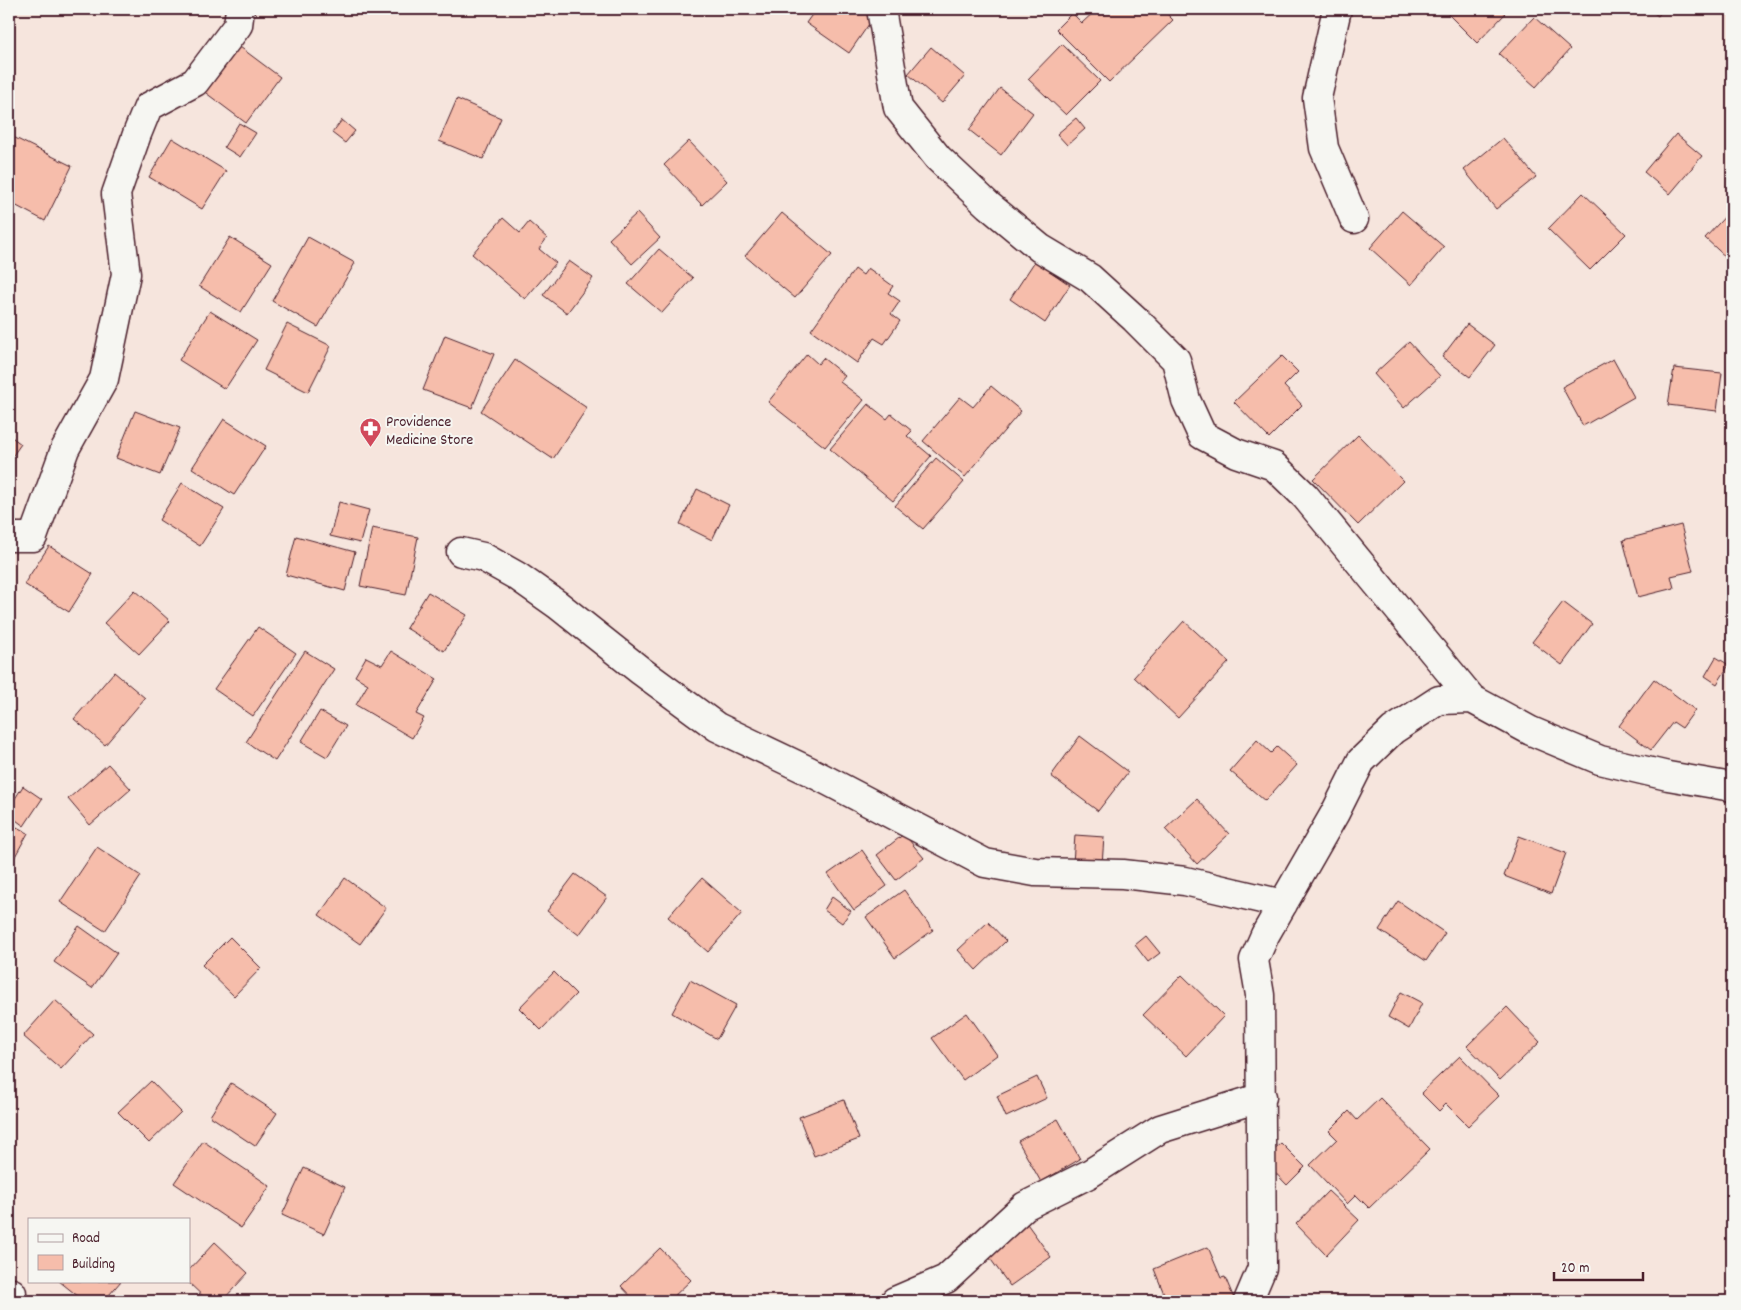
<svg xmlns="http://www.w3.org/2000/svg" width="1741" height="1310" font-family="Dekko,sans-serif">
<style>
.building{fill:#f6bdab;stroke:#4a1f2b}
.lines{fill:none;stroke-linecap:round;stroke-linejoin:round}
.minor-casing{stroke:#4a1f2b;stroke-width:31}
.minor{stroke:#f6f6f2;stroke-width:28}
.labels{text-anchor:middle;stroke-width:4;stroke-linejoin:round;paint-order:stroke}
.poi-label{font-size:16px;fill:#4a1f2b;stroke:#f6f6f2;text-anchor:start}
</style>
<rect width="100%" height="100%" fill="#f6e5dd"/>
<filter id="ink" filterUnits="userSpaceOnUse"><feTurbulence type="fractalNoise" baseFrequency=".02" numOctaves="2"/><feDisplacementMap in="SourceGraphic" scale="10" xChannelSelector="R" yChannelSelector="G"/><feConvolveMatrix kernelMatrix="1 2 1 2 8 2 1 2 1" color-interpolation-filters="sRGB"/></filter>
<g filter="url(#ink)">
<!-- building -->
<path class="building" d="M 816,9 L 869,9 L 876,14 L 849,53 L 806,23 Z
M 1097,9 L 1162,9 L 1173,20 L 1109,82 L 1056,29 L 1072,13 L 1082,23 Z
M 1452,9 L 1500,9 L 1505,14 L 1477,43 L 1447,13 Z
M 1649,9 L 1664,9 L 1658,16 Z
M 1534,17 L 1570,49 L 1536,87 L 1499,54 Z
M 236,44 L 280,77 L 246,123 L 202,90 Z
M 1062,44 L 1100,81 L 1066,115 L 1028,79 Z
M 931,47 L 965,76 L 942,103 L 908,74 Z
M 1000,88 L 1033,113 L 1001,155 L 969,130 Z
M 457,99 L 501,118 L 483,159 L 439,141 Z
M 1076,118 L 1085,129 L 1067,145 L 1057,134 Z
M 342,120 L 355,131 L 345,143 L 332,133 Z
M 239,123 L 256,133 L 240,157 L 224,147 Z
M 1676,134 L 1702,156 L 1670,194 L 1644,172 Z
M 9,135 L 72,166 L 45,221 L 9,202 Z
M 172,138 L 226,171 L 202,209 L 149,177 Z
M 1503,138 L 1536,177 L 1496,209 L 1464,170 Z
M 689,141 L 727,181 L 702,205 L 664,165 Z
M 1583,193 L 1626,234 L 1590,270 L 1548,229 Z
M 1732,209 L 1732,259 L 1730,261 L 1705,238 Z
M 1402,211 L 1444,247 L 1411,285 L 1370,248 Z
M 637,213 L 660,238 L 632,264 L 609,239 Z
M 782,213 L 832,255 L 795,298 L 745,256 Z
M 503,218 L 520,233 L 529,222 L 547,238 L 539,249 L 556,263 L 525,299 L 472,254 Z
M 230,237 L 272,263 L 241,312 L 199,286 Z
M 308,237 L 355,263 L 318,327 L 272,301 Z
M 659,249 L 693,278 L 662,313 L 628,284 Z
M 569,261 L 593,278 L 567,313 L 543,295 Z
M 1035,261 L 1070,285 L 1045,323 L 1010,299 Z
M 868,268 L 893,286 L 888,293 L 900,301 L 891,314 L 900,321 L 884,344 L 874,338 L 857,363 L 811,330 L 855,269 L 863,275 Z
M 210,311 L 257,340 L 225,389 L 179,360 Z
M 287,324 L 331,346 L 308,392 L 264,370 Z
M 1467,324 L 1495,345 L 1470,377 L 1442,357 Z
M 445,335 L 494,354 L 472,408 L 423,390 Z
M 1409,342 L 1440,376 L 1404,408 L 1374,374 Z
M 807,354 L 818,364 L 823,358 L 845,376 L 840,382 L 864,400 L 825,447 L 768,402 Z
M 1282,356 L 1298,372 L 1284,386 L 1302,405 L 1269,438 L 1234,402 Z
M 1613,359 L 1634,397 L 1583,426 L 1562,387 Z
M 515,360 L 587,408 L 553,459 L 481,411 Z
M 1674,368 L 1722,373 L 1717,411 L 1668,405 Z
M 991,386 L 1021,411 L 965,477 L 923,441 L 960,397 L 973,407 Z
M 868,404 L 887,419 L 891,414 L 912,431 L 907,436 L 931,456 L 893,501 L 830,449 Z
M 135,411 L 180,428 L 160,475 L 116,458 Z
M 224,419 L 266,446 L 234,495 L 192,468 Z
M 9,435 L 21,444 L 9,461 Z
M 1358,435 L 1403,481 L 1358,525 L 1313,479 Z
M 936,458 L 964,482 L 923,529 L 895,506 Z
M 182,483 L 224,509 L 200,546 L 159,520 Z
M 697,489 L 729,505 L 712,540 L 680,524 Z
M 339,502 L 369,510 L 360,543 L 330,536 Z
M 1681,525 L 1693,571 L 1671,576 L 1674,588 L 1638,597 L 1623,540 Z
M 372,528 L 418,537 L 406,595 L 360,586 Z
M 296,536 L 355,552 L 345,591 L 286,575 Z
M 49,546 L 93,574 L 69,612 L 24,584 Z
M 135,590 L 170,621 L 139,654 L 104,623 Z
M 428,592 L 467,615 L 444,651 L 406,628 Z
M 1563,602 L 1592,624 L 1562,665 L 1532,642 Z
M 1184,621 L 1229,662 L 1178,718 L 1134,677 Z
M 258,627 L 296,653 L 253,716 L 214,689 Z
M 305,651 L 334,669 L 275,761 L 246,742 Z
M 391,651 L 437,679 L 416,714 L 424,718 L 412,738 L 356,705 L 368,684 L 355,676 L 366,657 L 382,665 Z
M 1716,657 L 1729,665 L 1717,684 L 1705,676 Z
M 114,672 L 145,698 L 105,745 L 74,719 Z
M 1654,679 L 1695,710 L 1682,728 L 1673,722 L 1651,750 L 1619,726 Z
M 320,711 L 346,726 L 327,757 L 301,742 Z
M 1080,736 L 1128,772 L 1098,811 L 1051,776 Z
M 1257,740 L 1271,753 L 1277,747 L 1297,765 L 1265,801 L 1230,771 Z
M 108,764 L 131,789 L 90,825 L 68,799 Z
M 23,786 L 42,799 L 24,826 L 9,815 L 9,808 Z
M 1197,799 L 1229,834 L 1197,864 L 1165,829 Z
M 9,823 L 28,833 L 13,860 L 9,858 Z
M 904,834 L 924,858 L 896,880 L 877,855 Z
M 1075,835 L 1104,837 L 1102,865 L 1073,863 Z
M 1519,836 L 1566,853 L 1551,894 L 1504,876 Z
M 97,847 L 141,876 L 105,931 L 60,902 Z
M 862,850 L 887,886 L 854,910 L 828,874 Z
M 575,874 L 607,897 L 579,935 L 547,911 Z
M 345,878 L 386,908 L 360,944 L 319,915 Z
M 702,878 L 742,913 L 708,952 L 668,917 Z
M 904,890 L 933,930 L 895,958 L 866,917 Z
M 832,897 L 851,911 L 842,923 L 824,910 Z
M 1398,901 L 1445,933 L 1426,961 L 1379,930 Z
M 988,922 L 1006,941 L 976,970 L 958,950 Z
M 79,926 L 117,953 L 92,988 L 54,962 Z
M 1146,936 L 1160,953 L 1148,962 L 1135,945 Z
M 230,937 L 261,968 L 234,996 L 202,965 Z
M 554,972 L 576,994 L 541,1030 L 519,1008 Z
M 1182,975 L 1224,1016 L 1186,1056 L 1143,1015 Z
M 690,980 L 736,1005 L 717,1039 L 672,1013 Z
M 1401,992 L 1422,1003 L 1409,1029 L 1388,1017 Z
M 55,1000 L 93,1034 L 61,1069 L 23,1036 Z
M 1507,1007 L 1540,1042 L 1500,1080 L 1467,1046 Z
M 967,1013 L 997,1055 L 963,1080 L 932,1038 Z
M 1460,1056 L 1499,1096 L 1468,1126 L 1446,1104 L 1439,1111 L 1421,1093 Z
M 1037,1077 L 1047,1098 L 1006,1117 L 997,1096 Z
M 151,1081 L 181,1112 L 149,1143 L 118,1112 Z
M 231,1083 L 277,1113 L 255,1146 L 210,1116 Z
M 1380,1098 L 1430,1149 L 1369,1208 L 1356,1195 L 1347,1204 L 1310,1165 L 1337,1139 L 1329,1131 L 1349,1111 L 1357,1120 Z
M 844,1100 L 859,1139 L 814,1156 L 799,1117 Z
M 1058,1119 L 1080,1159 L 1041,1182 L 1018,1141 Z
M 203,1141 L 270,1186 L 241,1228 L 174,1183 Z
M 1281,1143 L 1305,1167 L 1287,1185 L 1263,1160 Z
M 304,1168 L 345,1187 L 324,1234 L 282,1215 Z
M 1328,1191 L 1359,1220 L 1326,1255 L 1296,1224 Z
M 1025,1221 L 1051,1257 L 1010,1286 L 984,1250 Z
M 215,1242 L 248,1273 L 222,1301 L 208,1301 L 187,1281 L 189,1281 L 189,1270 Z
M 1208,1247 L 1221,1278 L 1225,1277 L 1235,1301 L 1167,1301 L 1154,1269 Z
M 660,1248 L 691,1280 L 669,1301 L 635,1301 L 621,1286 Z
M 59,1281 L 121,1281 L 104,1301 L 84,1301 Z"/>
<g class="lines">
<defs>
<path id="minor" d="M 881,9 L 898,108 L 938,158 L 988,205 L 1040,248 L 1090,278 L 1135,319 L 1176,360 L 1186,400 L 1202,435 L 1236,453 L 1274,466 L 1305,496 L 1472,699
M 1337,9 L 1317,98 L 1324,148 L 1354,219
M 9,537 L 33,537 L 65,449 L 104,379 L 126,274 L 116,194 L 137,134 L 148,107 L 195,82 L 238,25 L 240,9
M 461,552 L 483,557 L 517,576 L 558,605 L 641,671 L 717,727 L 809,771 L 985,863 L 1035,872 L 1123,874 L 1185,881 L 1283,904
M 9,1295 L 12,1293
M 895,1301 L 946,1279 L 1025,1206 L 1089,1174 L 1160,1129 L 1262,1097
M 1248,1301 L 1262,1268 L 1260,995 L 1254,960 L 1265,935 L 1335,813 L 1361,761 L 1393,730 L 1439,700 L 1472,699 L 1531,731 L 1600,760 L 1668,776 L 1732,787"/>
</defs>
<!-- minor casing -->
<use href="#minor" class="minor-casing"/>
<!-- minor -->
<use href="#minor" class="minor"/>
</g>
</g>
<!-- icons -->
<defs>
<symbol id="pharmacy-pin" viewBox="-11 -11 22 30"><path d="M0 17L-7.5 6A9.5 9.5 0 1 1 7.5 6Z" fill="#d1495b" stroke="#f6f6f2"/><path d="M-2-6h4v4h4v4h-4v4h-4v-4h-4v-4h4Z" fill="#fff"/></symbol>
</defs>
<g fill-rule="evenodd">
<use href="#pharmacy-pin" x="358" y="416" width="25" height="34"/>
</g>
<g class="labels">
<!-- poi labels -->
<g class="poi-label">
<text x="386" y="426">Providence<tspan x="386" dy="18">Medicine Store</tspan></text>
</g>
</g>
<!-- margin -->
<rect width="1741" height="1310" fill="none" stroke="#f6f6f2" stroke-width="30"/>
<rect x="15" y="15" width="1711" height="1280" fill="none" stroke="#4a1f2b" stroke-width="2" filter="url(#ink)"/>
<!-- legend -->
<rect x="28" y="1218" width="162" height="65" fill="#f6f6f2" stroke="#b1a0a2"/>
<rect x="38" y="1234" width="25" height="8" fill="#f6f6f2" stroke="#b1a0a2"/>
<text x="72" y="1242" font-size="15" fill="#4a1f2b">Road</text>
<rect x="38" y="1255" width="25" height="15" fill="#f6bdab" stroke="#b1a0a2"/>
<text x="72" y="1268" font-size="15" fill="#4a1f2b">Building</text>
<!-- scale -->
<path d="M1554 1272v8h89v-8" fill="none" stroke="#4a1f2b" stroke-width="2.5"/>
<text x="1561" y="1272" font-size="15" fill="#4a1f2b" stroke="#f6f6f2" stroke-width="4" paint-order="stroke">20 m</text>
</svg>
